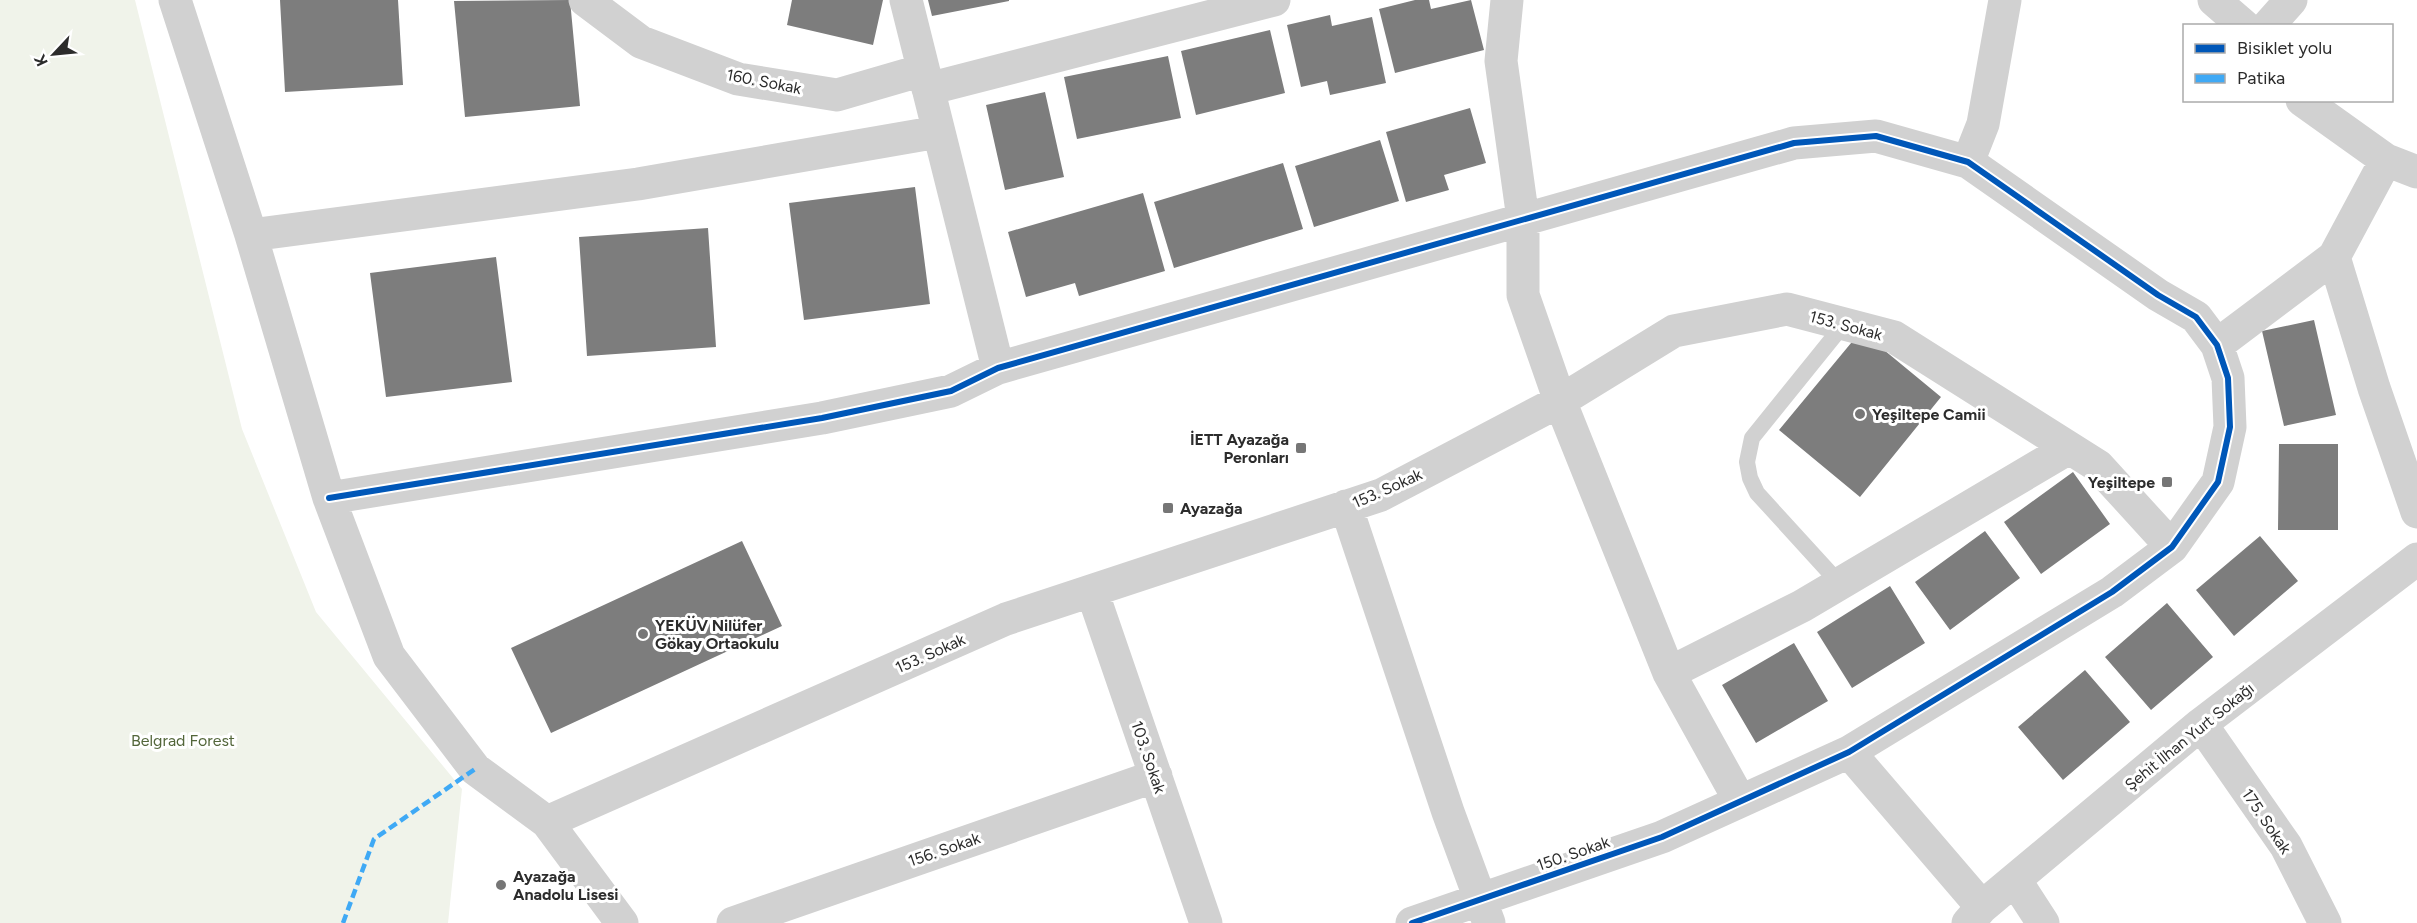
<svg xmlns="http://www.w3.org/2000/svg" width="2417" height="923" font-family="Figtree,sans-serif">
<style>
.green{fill:#f0f3ea}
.building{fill:#7d7d7d}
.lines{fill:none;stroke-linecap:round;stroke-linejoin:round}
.lane{stroke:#d1d1d1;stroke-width:16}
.street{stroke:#d1d1d1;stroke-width:33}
.quiet{stroke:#3fa9f5;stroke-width:4.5;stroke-dasharray:9 4.5;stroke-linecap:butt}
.cycleway-casing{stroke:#fff;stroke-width:10}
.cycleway{stroke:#0057b8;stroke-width:6}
.poi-dot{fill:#767676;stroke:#fff;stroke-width:2}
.labels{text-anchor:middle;stroke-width:6;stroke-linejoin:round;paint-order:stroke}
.street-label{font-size:16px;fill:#2c2c2c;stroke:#fff}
.poi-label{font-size:16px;font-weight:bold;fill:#2c2c2c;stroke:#fff;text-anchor:start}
.park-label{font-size:16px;fill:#53663a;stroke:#fff}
</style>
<rect width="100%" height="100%" fill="#fff"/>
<!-- green -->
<path class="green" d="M 0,0 L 135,0 L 242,429 L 316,612 L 462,789 L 448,923 L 0,923 Z"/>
<!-- building -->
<path class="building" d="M 280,0 L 398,0 L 403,85 L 285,92 Z
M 570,0 L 580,106 L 465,117 L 454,1 Z
M 792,0 L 883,0 L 873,45 L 787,25 Z
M 928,0 L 1009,0 L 1009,1 L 932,16 Z
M 1415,0 L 1429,0 L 1431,9 L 1471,0 L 1484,50 L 1395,73 L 1379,9 Z
M 1330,15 L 1332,26 L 1372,17 L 1386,83 L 1330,95 L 1327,81 L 1301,87 L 1287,25 Z
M 1270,30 L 1285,93 L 1196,115 L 1181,51 Z
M 1168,56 L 1181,118 L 1077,139 L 1064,77 Z
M 1045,92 L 1064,177 L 1005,190 L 986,105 Z
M 1470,108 L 1486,163 L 1444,175 L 1449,190 L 1406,202 L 1386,132 Z
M 1380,140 L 1399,201 L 1314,227 L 1295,166 Z
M 1283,163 L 1303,229 L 1174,268 L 1154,202 Z
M 915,187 L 930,304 L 804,320 L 789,203 Z
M 1143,193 L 1165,271 L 1079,296 L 1075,283 L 1026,297 L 1008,232 Z
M 708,228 L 716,347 L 587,356 L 579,237 Z
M 496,257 L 512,382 L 386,397 L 370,273 Z
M 2314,320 L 2336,415 L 2284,426 L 2262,331 Z
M 1861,331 L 1941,397 L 1860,497 L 1779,430 Z
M 2279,444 L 2338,444 L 2338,530 L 2278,530 Z
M 2073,472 L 2110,524 L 2041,574 L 2004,522 Z
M 1985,531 L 2020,578 L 1950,630 L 1915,582 Z
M 2260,536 L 2298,581 L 2234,636 L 2196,590 Z
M 742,541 L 782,626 L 551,733 L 511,648 Z
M 1890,586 L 1925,643 L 1852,688 L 1817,632 Z
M 2167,603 L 2213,657 L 2151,710 L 2105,657 Z
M 1794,643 L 1828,701 L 1756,743 L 1722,685 Z
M 2085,670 L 2130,722 L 2063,780 L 2018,727 Z"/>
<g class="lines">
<!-- lane -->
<path class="lane" d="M 1840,584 L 1757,493 L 1750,478 L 1747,462 L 1752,438 L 1844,324"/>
<!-- street -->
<path class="street" d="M 175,0 L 251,235 L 329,498 L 389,656 L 475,769 L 547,822 L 622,923
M 585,0 L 641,42 L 738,79 L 837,95 L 923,70
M 906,0 L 998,368
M 1507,0 L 1501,61 L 1523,219 L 1523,295 L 1560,401 L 1669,673 L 1740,801
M 2214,0 L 2244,26
M 2268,26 L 2291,0
M 928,89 L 1274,0
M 2302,100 L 2386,160 L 2417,172
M 1968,162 L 1983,124 L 2005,0
M 251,235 L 638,184 L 938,132
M 2334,257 L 2374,388 L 2417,512
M 2217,345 L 2334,257 L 2386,160
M 329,498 L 822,418 L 951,391 L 998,368 L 1794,143 L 1876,136 L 1968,162 L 2158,295 L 2196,317 L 2217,345 L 2228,378 L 2230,427 L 2218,482 L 2172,547 L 2112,592 L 1849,752 L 1662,837 L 1412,923
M 1346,506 L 1448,812 L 1489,923
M 1092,591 L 1206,923
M 1669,673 L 1802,606 L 2069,448
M 2201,724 L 2286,846 L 2325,923
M 1849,752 L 1982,907
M 547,822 L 1006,619 L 1381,495 L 1560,401 L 1674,331 L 1787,309 L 1894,337 L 2098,466 L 2172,547
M 2015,880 L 2043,923
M 733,923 L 1156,776
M 1968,923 L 1982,907 L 2201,724 L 2417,559"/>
<!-- quiet -->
<path class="quiet" d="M 343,923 L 374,839 L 475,769"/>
<defs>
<path id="cycleway" d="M 329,498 L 822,418 L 951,391 L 998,368 L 1794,143 L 1876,136 L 1968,162 L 2158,295 L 2196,317 L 2217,345 L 2228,378 L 2230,427 L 2218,482 L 2172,547 L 2112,592 L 1849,752 L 1662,837 L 1412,923"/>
</defs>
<!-- cycleway casing -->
<use href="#cycleway" class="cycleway-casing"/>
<!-- cycleway -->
<use href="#cycleway" class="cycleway"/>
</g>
<!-- markers -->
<g class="poi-dot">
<circle cx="1860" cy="414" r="6"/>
<rect x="1295" y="442" width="12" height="12" rx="3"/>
<rect x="2161" y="476" width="12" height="12" rx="3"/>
<rect x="1162" y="502" width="12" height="12" rx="3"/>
<circle cx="643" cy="634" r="6"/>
<circle cx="501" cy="885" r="6"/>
</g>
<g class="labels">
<!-- street labels -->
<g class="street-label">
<text transform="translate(764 81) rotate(11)" y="6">160. Sokak</text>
<text transform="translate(1846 325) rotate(15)" y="6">153. Sokak</text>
<text transform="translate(1387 488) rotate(-24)" y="6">153. Sokak</text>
<text transform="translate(930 653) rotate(-24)" y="6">153. Sokak</text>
<text transform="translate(2189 736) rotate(-39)" y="6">Şehit İlhan Yurt Sokağı</text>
<text transform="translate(1149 757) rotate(71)" y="6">103. Sokak</text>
<text transform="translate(2267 821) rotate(56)" y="6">175. Sokak</text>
<text transform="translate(944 849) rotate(-19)" y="6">156. Sokak</text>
<text transform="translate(1573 853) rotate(-19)" y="6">150. Sokak</text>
</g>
<!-- poi labels -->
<g class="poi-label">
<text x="1872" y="420">Yeşiltepe Camii</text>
<text x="1289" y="445" text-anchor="end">İETT Ayazağa<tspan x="1289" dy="18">Peronları</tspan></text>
<text x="2155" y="488" text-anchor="end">Yeşiltepe</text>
<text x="1180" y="514">Ayazağa</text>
<text x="655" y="631">YEKÜV Nilüfer<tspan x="655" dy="18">Gökay Ortaokulu</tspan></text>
<text x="513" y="882">Ayazağa<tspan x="513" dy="18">Anadolu Lisesi</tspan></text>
</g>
<!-- park labels -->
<g class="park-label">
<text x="183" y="746">Belgrad Forest</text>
</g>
</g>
<!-- legend -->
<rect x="2183" y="24" width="210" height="78" fill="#ffffff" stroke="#ababab" stroke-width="1.5"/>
<rect x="2195" y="44" width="30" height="9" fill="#0057b8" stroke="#ababab" stroke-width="1.5"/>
<text x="2237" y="54" font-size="18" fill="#2c2c2c">Bisiklet yolu</text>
<rect x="2195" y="74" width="30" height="9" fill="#3fa9f5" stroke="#ababab" stroke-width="1.5"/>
<text x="2237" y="84" font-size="18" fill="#2c2c2c">Patika</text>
<!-- north arrow -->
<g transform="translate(54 54) rotate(244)" stroke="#ffffff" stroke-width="4.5" paint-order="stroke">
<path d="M0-4.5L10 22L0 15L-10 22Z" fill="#2c2c2c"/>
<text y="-9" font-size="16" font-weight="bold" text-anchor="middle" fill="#2c2c2c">K</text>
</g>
</svg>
